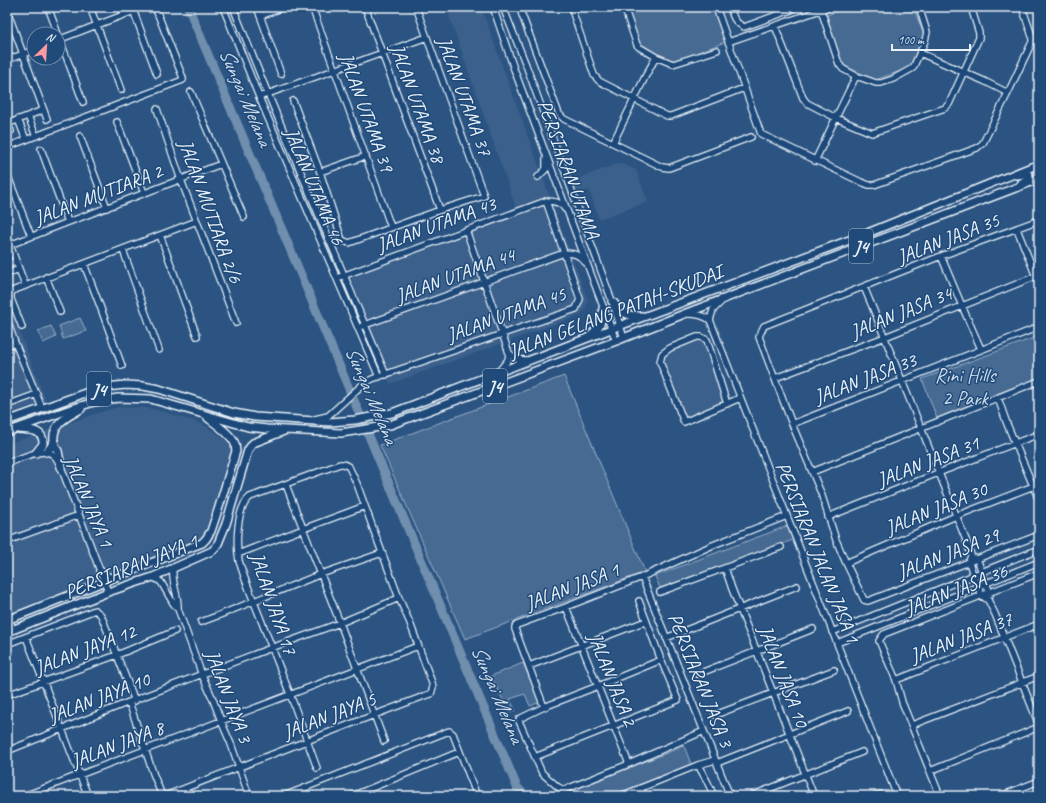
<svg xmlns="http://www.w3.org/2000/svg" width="1046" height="803" font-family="Caveat,sans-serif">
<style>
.built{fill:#3a608b}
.green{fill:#476b93;stroke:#98aec6}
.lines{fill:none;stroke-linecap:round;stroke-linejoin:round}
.river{stroke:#708ead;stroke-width:9}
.minor-casing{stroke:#e8f1f8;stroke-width:8}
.major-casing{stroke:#e8f1f8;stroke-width:10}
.minor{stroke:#1f4a7a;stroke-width:5.5}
.major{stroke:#1f4a7a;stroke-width:7}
.labels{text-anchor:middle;stroke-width:3;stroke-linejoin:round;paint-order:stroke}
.shield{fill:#1f4a7a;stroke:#acbfd2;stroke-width:1}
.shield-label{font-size:19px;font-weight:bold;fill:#e8f1f8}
.street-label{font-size:20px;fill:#e8f1f8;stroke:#1f4a7a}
.park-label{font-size:20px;fill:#d0dde9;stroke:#1f4a7a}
.water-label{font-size:21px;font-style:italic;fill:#d0dde9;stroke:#1f4a7a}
</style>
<rect width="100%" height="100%" fill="#2b5482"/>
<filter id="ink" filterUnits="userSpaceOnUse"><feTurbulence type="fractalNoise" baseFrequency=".025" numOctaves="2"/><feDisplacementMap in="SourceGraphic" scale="8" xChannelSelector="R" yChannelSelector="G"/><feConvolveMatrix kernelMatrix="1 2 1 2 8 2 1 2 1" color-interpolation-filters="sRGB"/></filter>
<g filter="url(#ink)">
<!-- built -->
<path class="built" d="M 446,7 L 481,7 L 588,301 L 585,310 L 580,315 L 390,384 L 348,270 L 516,208 Z
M 620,163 L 636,170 L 648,202 L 599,219 L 589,190 L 577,194 L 571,181 Z
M 7,299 L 46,401 L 7,415 Z
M 697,340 L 704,344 L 725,399 L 724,404 L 685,419 L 662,361 L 664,354 Z
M 118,407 L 147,408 L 164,412 L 203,424 L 230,443 L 233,451 L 207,538 L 7,619 L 7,444 L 107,410 Z"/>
<!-- green -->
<path class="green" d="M 628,7 L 712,7 L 725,42 L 673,62 L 640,46 L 627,9 Z
M 848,7 L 913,7 L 924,35 L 909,68 L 875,80 L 841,64 L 827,15 Z
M 80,318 L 86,331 L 63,339 L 59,326 Z
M 51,326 L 56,337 L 43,343 L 38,331 Z
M 1039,336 L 1039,383 L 938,421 L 922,379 Z
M 564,376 L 645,572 L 465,639 L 380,445 Z
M 787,526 L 793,540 L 660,588 L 655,576 Z
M 523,663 L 540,702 L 530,706 L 525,694 L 510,699 L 515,710 L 509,712 L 491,676 Z
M 684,746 L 691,764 L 611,796 L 582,796 L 579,788 Z"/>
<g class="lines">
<!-- river -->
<path class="river" d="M 188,7 L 517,787 L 525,796"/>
<defs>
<path id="minor" d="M 48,7 L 83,102
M 90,7 L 121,90
M 132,7 L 157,74
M 223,7 L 259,97 L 379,377
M 233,7 L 268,94 L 386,375
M 257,7 L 281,74
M 312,7 L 391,227
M 365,7 L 440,210
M 493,7 L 514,69 L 616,341
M 503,7 L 526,65 L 612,301 L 624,338
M 520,7 L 522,15 L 559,114 L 564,119 L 662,167 L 669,168 L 751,137
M 573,7 L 573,13 L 594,75 L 599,81 L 667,116 L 671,116 L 744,88
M 624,7 L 637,45 L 639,47 L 656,57 L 673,64 L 717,50
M 716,7 L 761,134 L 861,182 L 869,185 L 874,185 L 977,148 L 983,143 L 1008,93 L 1032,42 L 1032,36 L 1022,7
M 730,7 C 733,17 734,22 744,27 L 791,10
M 821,10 L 839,64 L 843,69 L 856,76 L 876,83 L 881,83 L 893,79 L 913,68 L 925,41 L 927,32 L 919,7
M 8,13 L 47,119
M 260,16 L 284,7
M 775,26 L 803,98 L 807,103 L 836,118 L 872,133 L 945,108 L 949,104 L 979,38 L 979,33 L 971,7
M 58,40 L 97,25 L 134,11
M 728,42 L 829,7
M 920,53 L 984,81 L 1008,93
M 7,60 L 34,50
M 191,92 L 244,217
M 259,97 L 427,37
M 293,101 L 320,172 L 342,240 L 349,243 L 440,210 L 484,196 L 416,7
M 157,109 L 181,180 L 236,323
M 28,116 L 36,136
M 18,119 L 26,140
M 117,122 L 144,193
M 7,123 L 11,131
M 7,124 L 43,110
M 80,136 L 107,208
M 613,143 L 645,77 L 656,57
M 7,147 L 183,80 L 183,78 L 155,7
M 41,149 L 68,222
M 815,161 L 856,76
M 320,172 L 366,156
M 7,174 L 31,236
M 538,177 L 546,169 L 546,159
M 1039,220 L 941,256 L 764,326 L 760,334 L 759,337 L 792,424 L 821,493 L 836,540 L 846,563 L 864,600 L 868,601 L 1039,535
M 1017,229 L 1039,284
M 466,230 L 509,353 C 515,359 518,360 526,360
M 160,235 L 197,336
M 10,245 L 25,285
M 7,246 L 66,223 L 221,164
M 123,250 L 159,350
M 941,256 L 962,306 L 981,349
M 7,264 L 15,261
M 84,264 L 100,306 L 122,366
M 7,274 L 19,269
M 46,277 L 60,312
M 337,278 L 546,201 C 554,201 561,202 565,209
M 864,287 L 874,311 L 966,540 L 971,555 L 969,562 L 973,575 L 982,596 L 988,600 L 995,614 L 1039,725
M 688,314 C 696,314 703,315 710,320
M 7,320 L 15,343 L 42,408
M 710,320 L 897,796
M 710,320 L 713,310 L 722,301
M 362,326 L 564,253 C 573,253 579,254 585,262
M 22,327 L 11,299 L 11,294 L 12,291 L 197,221
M 7,346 L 15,343
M 499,371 L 508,360 L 509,353
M 775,378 L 885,337 L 1039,275
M 998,398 L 1007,424 L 1039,500
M 727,404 L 707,340 L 701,337 L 697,337 L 670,348 L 662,354 L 660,362 L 684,422 L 740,398
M 7,405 L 37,394
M 315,419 L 328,416 L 361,386 L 372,379 L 502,334 L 576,309 L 580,299 L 546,201
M 792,424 L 1039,327
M 7,463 C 17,460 43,447 52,454 C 56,456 59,463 61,467 L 108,592
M 812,472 L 1039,381
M 286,485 L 340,623 L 384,741
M 828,517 L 938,473 L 1039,434
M 7,541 L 79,515
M 238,554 L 303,529 L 365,506
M 975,558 L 977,559 L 990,593 L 990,595
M 846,563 L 956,516 L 1039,484
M 173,568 C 171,584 179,594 178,609
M 725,568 L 732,589 L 814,796
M 153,577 L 161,582 L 173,603 L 178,609 L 202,675 L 212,697 L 221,721 L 231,744 L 249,796
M 642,577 L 730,796
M 660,592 L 781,547
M 566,607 L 629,764
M 7,613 L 13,630
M 201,622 L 217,616 L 321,574 L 382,553
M 832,632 L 1039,549
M 26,637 L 88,796
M 666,638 L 797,586
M 837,643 L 1039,562
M 7,644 L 95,610 L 101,615 L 135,701
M 661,660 L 598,686 L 544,707 L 519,719 L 519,721 L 542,773 L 558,787 L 564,790 L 629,764 L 704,731
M 529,666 L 646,621
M 698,674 L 813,629
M 896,680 L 1039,624
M 7,695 L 117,655 L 175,631
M 129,702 L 153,773 L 162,796
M 544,707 L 515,629 L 515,627 L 517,625 L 566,607 L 642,577 L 713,545 L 787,516
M 715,715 L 834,670
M 912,725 L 1039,676
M 7,751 L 129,702 L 271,648 L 340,623 L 399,598
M 535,757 L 678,700 L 661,660 L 639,601
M 717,763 L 848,711
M 698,765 L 707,781 L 714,796
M 930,771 L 1039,727
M 640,788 L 643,796
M 24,796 L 418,646
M 165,796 C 252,762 339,728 427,695 L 431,694 L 433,687 L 432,683 L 410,623 L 399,598 L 374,531 L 357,484 L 349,467 L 344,464 L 340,464 L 250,497 C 236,508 236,544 239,561 C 241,567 243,573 245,579 L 290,694 L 317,768
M 284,796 L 449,731 L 453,734 L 477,796
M 352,796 L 459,752
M 621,796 L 698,765 L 715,760
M 751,796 L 862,752
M 874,796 L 880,794
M 940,796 L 902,702 L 896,680 L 879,641 L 881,638 L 884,634 L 1039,573
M 1001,796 L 1039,781"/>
<path id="major" d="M 1016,175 L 1026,174 L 1029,175 L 1029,179 L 1021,184
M 612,301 C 621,312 627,317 642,316
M 589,337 C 600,326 602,324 603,308
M 7,421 L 91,391 L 107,387 L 125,385 L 143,386 L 159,389 L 234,413 L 255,417 L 330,422 L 355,420 L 392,413 L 611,329 L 860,236 L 1039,164
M 18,429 C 29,430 44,429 43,444 L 36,453
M 7,432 L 68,410 L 94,402 L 118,398 L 151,399 L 248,427 L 267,429 L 341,433 L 373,428 L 390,425 L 616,341 L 684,314 L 1039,179
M 46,452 L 50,448 L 54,441
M 61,467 C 60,462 59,456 58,451 C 56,448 54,444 54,440 C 52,423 69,416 81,409
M 100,571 C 104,575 108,579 114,577
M 7,620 L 194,546 L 202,543 L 206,539 L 211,531 L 219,507 L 236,451 C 235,448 236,446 235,444 C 232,435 216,424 208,418
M 7,632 L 108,592 L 153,577 L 212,551 L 217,546 L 226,524 L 248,450 L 253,443 L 284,431"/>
</defs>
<!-- minor casing -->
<use href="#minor" class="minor-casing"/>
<!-- major casing -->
<use href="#major" class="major-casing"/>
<!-- minor -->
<use href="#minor" class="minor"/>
<!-- major -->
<use href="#major" class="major"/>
</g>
</g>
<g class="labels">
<!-- shield labels -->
<g class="shield">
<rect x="849" y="229" width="24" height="34" rx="3"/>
<rect x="483" y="369" width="24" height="34" rx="3"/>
<rect x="87" y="372" width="24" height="34" rx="3"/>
</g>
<g class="shield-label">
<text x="861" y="253">J4</text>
<text x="495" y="393">J4</text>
<text x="99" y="396">J4</text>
</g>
<!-- street labels -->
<g class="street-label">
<text transform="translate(465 96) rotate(70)" y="7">JALAN UTAMA 37</text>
<text transform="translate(418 103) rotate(70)" y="7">JALAN UTAMA 38</text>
<text transform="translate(367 112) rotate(70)" y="7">JALAN UTAMA 39</text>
<text transform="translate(569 169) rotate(70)" y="7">PERSIARAN UTAMA</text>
<text transform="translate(315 186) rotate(67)" y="7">JALAN UTAMA 46</text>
<text transform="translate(98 194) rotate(-21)" y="7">JALAN MUTIARA 2</text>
<text transform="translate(211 211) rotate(70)" y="7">JALAN MUTIARA 2/6</text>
<text transform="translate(436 224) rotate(-20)" y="7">JALAN UTAMA 43</text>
<text transform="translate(948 238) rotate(-21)" y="7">JALAN JASA 35</text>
<text transform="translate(455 275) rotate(-20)" y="7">JALAN UTAMA 44</text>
<text transform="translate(615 311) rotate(-21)" y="7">JALAN GELANG PATAH-SKUDAI</text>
<text transform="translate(901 312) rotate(-22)" y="7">JALAN JASA 34</text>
<text transform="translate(506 314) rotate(-20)" y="7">JALAN UTAMA 45</text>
<text transform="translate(865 378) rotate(-21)" y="7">JALAN JASA 33</text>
<text transform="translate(928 461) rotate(-21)" y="7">JALAN JASA 31</text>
<text transform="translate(89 501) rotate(67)" y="7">JALAN JAYA 1</text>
<text transform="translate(936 508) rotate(-22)" y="7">JALAN JASA 30</text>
<text transform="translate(818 552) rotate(68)" y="7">PERSIARAN JALAN JASA 1</text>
<text transform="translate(948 553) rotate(-21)" y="7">JALAN JASA 29</text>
<text transform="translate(131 566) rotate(-22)" y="7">PERSIARAN JAYA 1</text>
<text transform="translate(572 586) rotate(-21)" y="7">JALAN JASA 1</text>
<text transform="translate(956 589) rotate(-21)" y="7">JALAN JASA 36</text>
<text transform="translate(274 603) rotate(71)" y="7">JALAN JAYA 17</text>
<text transform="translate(961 637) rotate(-21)" y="7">JALAN JASA 37</text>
<text transform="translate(85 649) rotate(-21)" y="7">JALAN JAYA 12</text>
<text transform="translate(784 676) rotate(69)" y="7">JALAN JASA 10</text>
<text transform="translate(613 679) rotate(68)" y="7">JALAN JASA 2</text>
<text transform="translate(701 680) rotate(68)" y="7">PERSIARAN JASA 3</text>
<text transform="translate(229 696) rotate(69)" y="7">JALAN JAYA 3</text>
<text transform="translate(99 697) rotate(-21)" y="7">JALAN JAYA 10</text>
<text transform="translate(329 715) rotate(-21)" y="7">JALAN JAYA 5</text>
<text transform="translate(117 744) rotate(-21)" y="7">JALAN JAYA 8</text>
</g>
<!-- park labels -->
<g class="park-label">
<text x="965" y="382">Rini Hills<tspan x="965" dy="23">2 Park</tspan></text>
</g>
<!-- water labels -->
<g class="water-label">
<text transform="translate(246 97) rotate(67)" y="7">Sungai Melana</text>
<text transform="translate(372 395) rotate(67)" y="7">Sungai Melana</text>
<text transform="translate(498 694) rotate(67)" y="7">Sungai Melana</text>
</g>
</g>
<!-- margin -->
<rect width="1046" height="803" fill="none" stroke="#1f4a7a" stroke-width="24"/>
<rect x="12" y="12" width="1022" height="779" fill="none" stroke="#e8f1f8" stroke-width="1.5" filter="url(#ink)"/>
<!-- north arrow -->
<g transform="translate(46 46) rotate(25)"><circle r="19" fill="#1f4a7a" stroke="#6f8dac"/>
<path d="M0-3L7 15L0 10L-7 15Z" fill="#ff9aa2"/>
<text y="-6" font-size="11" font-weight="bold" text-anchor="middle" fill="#e8f1f8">N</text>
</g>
<!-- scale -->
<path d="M892 44v6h78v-6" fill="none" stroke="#e8f1f8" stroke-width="2"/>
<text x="898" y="44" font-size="12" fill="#e8f1f8" stroke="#1f4a7a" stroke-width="3" paint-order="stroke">100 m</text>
</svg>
